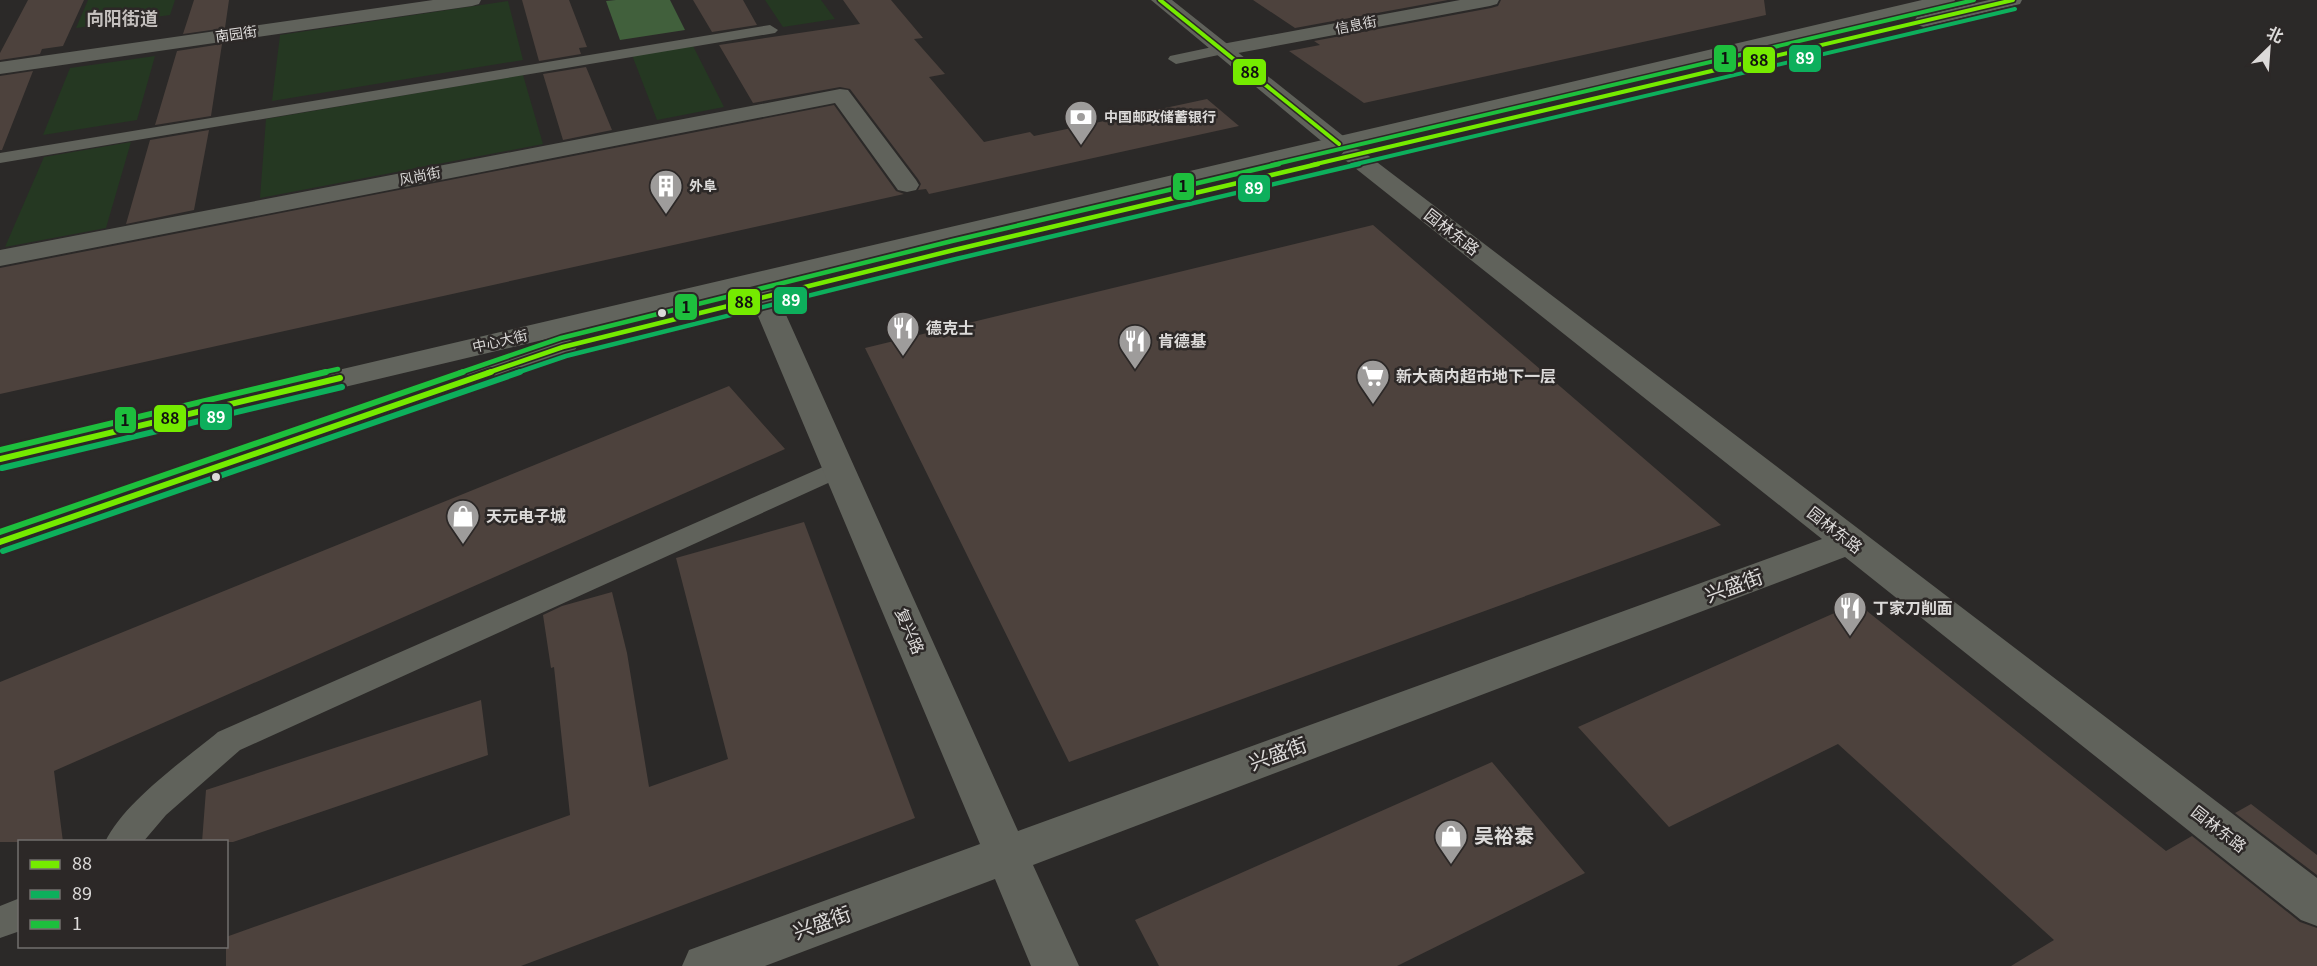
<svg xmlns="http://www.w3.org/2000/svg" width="2317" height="966" font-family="Georgia,'Noto Sans SC',serif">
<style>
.green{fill:#253822}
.forest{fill:#41603c}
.building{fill:#4d423d}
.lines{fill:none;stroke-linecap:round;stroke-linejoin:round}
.service{fill:#60625b;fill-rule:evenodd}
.minor{fill:#60625b;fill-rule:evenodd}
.tertiary{fill:#60625b;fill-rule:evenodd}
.secondary{fill:#62645d;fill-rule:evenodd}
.bus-1-far2-casing{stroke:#2c2827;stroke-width:7}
.bus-1-far1-casing{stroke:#2c2827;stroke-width:8}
.bus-1-casing{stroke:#2c2827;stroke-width:10}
.bus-2-far2-casing{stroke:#2c2827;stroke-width:7}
.bus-2-far1-casing{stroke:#2c2827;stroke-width:8}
.bus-2-casing{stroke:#2c2827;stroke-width:10}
.bus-3-far2-casing{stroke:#2c2827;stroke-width:7}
.bus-3-far1-casing{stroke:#2c2827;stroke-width:8}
.bus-3-casing{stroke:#2c2827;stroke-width:10}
.bus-1-far2{stroke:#75eb00;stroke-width:4}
.bus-1-far1{stroke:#75eb00;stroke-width:4.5}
.bus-1{stroke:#75eb00;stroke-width:6}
.bus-2-far2{stroke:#0daf5c;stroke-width:4}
.bus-2-far1{stroke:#0daf5c;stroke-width:4.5}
.bus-2{stroke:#0daf5c;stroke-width:6}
.bus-3-far2{stroke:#1dbf3d;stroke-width:4}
.bus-3-far1{stroke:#1dbf3d;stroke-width:4.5}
.bus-3{stroke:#1dbf3d;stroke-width:6}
.bus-dot{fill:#dcdad9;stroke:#2c2827;stroke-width:2}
.labels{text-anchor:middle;stroke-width:5;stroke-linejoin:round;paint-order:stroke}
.far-street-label{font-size:14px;fill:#dcdad9;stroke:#2c2827}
.far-poi-label{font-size:14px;font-weight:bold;fill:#dcdad9;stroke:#2c2827;text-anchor:start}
.street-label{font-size:16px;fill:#dcdad9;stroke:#2c2827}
.poi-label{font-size:16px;font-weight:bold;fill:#dcdad9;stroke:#2c2827;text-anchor:start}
.far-district-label{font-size:18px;font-weight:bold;fill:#c4bfbd;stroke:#2c2827}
.near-street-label{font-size:20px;fill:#dcdad9;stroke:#2c2827}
.near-poi-label{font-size:20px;font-weight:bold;fill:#dcdad9;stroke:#2c2827;text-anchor:start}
.line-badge{stroke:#2c2827;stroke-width:2}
.badge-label{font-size:16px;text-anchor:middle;font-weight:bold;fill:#fff}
.pale-badge-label{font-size:16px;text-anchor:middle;font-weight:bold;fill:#111}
</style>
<rect width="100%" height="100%" fill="#2b2928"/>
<!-- green -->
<path class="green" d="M 88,0 L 175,0 L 170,15 L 76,28 Z
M 765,0 L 821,0 L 835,19 L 783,27 Z
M 508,1 L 523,60 L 272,101 L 280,35 Z
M 693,46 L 724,107 L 657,120 L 632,55 Z
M 155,56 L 137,120 L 43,135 L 70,68 Z
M 523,75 L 543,144 L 260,198 L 266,119 Z
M 131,142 L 106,228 L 5,247 L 44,157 Z"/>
<!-- forest -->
<path class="forest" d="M 616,0 L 670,0 L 685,30 L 620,40 L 606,1 Z"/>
<!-- building -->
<path class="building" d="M 28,0 L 84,0 L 63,46 L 42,49 L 40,54 L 0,60 L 0,53 Z
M 194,0 L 229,0 L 225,28 L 183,34 Z
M 522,0 L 569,0 L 587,47 L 579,48 L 581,54 L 539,61 Z
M 693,0 L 743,0 L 757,25 L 712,32 Z
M 843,0 L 891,0 L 923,38 L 914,39 L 945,74 L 929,77 L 984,142 L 1030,132 L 1034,136 L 1207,99 L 1239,126 L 929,194 L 926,189 L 918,190 L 921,184 L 918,179 L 850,89 L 840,87 L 753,103 L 719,45 L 860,24 Z
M 1253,0 L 1448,0 L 1295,28 Z
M 1501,0 L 1764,0 L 1766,15 L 1364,103 L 1289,51 L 1320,45 L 1314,41 L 1491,8 L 1498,6 Z
M 222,44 L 211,116 L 155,125 L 177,51 Z
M 586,67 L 612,130 L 563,140 L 543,74 Z
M 33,71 L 2,150 L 0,150 L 0,76 Z
M 834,105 L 896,191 L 904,194 L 0,394 L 0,268 Z
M 209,130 L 194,210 L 126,224 L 150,140 Z
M 1373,225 L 1721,525 L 1069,762 L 865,348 Z
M 729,386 L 785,449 L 54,771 L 63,842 L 0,842 L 0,682 Z
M 804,522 L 915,818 L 521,966 L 226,966 L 226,937 L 570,815 L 554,667 L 551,668 L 543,615 L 562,606 L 612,592 L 627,653 L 649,787 L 728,759 L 676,558 Z
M 1857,603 L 2166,851 L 2192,836 L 2300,922 L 2317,928 L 2317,966 L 2011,966 L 2054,940 L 1838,744 L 1669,827 L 1578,727 Z
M 481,700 L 488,755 L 233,842 L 202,842 L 206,790 Z
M 1492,762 L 1585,873 L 1397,966 L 1159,966 L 1135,920 Z
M 2251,804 L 2317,855 L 2317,875 L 2235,813 Z"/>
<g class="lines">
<!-- service -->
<path class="service" d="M 770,25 L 778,30 L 775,33 L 0,163 L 0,153 Z
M 1222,45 L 1228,47 L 1230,50 L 1228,53 L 1176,64 L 1168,59 L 1170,56 Z
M 839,460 L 848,462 L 852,468 L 848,474 L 240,750 L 166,815 L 143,842 L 105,842 C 125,801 183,761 218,732 Z
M 20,898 L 20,931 L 0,938 L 0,906 Z"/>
<!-- minor -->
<path class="minor" d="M 1460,0 L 1499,0 L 1497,4 L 1490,6 L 1222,56 L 1215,54 L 1212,50 L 1215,46 L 1222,44 Z
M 840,89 L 848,90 L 916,180 L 919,185 L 916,190 L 907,192 L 898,190 L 835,103 L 0,266 L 0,250 Z
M 1353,148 L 1361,150 L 2317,878 L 2317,926 L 2301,920 L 1845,557 L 1033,865 L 1079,966 L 1031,966 L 995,879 L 765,966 L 682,966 L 689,950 L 980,844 L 750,297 L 754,291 L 764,289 L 774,291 L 778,297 L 1018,831 L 1822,539 L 1345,160 L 1341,155 L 1345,150 Z"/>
<!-- tertiary -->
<path class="tertiary" d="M 433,0 L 481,0 L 479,4 L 472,6 L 0,74 L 0,62 Z
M 1151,0 L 1172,0 L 1347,139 L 1350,144 L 1347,149 L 1339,151 L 1331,149 Z
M 563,338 L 573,341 L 577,347 L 573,353 L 0,554 L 0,529 Z"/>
<!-- secondary -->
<path class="secondary" d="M 1922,0 L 1955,0 L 1953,4 L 1946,6 L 0,469 L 0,449 Z
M 1989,0 L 2022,0 L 2020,4 L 1924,27 L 1917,25 L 1914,21 L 1917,17 Z"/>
<defs>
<path id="bus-1-far2" d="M 1160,0 L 1339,144
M 1312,165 L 2013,0"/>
<path id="bus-1-far1" d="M 487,373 L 563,347 L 954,250 L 1318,164"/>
<path id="bus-1" d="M 0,459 L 340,378
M 0,542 L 491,372"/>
<path id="bus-2-far2" d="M 1352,165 L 2015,9"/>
<path id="bus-2-far1" d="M 516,373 L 566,356 L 956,259 L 1359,164"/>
<path id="bus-2" d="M 2,468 L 342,387
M 3,551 L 520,372"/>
<path id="bus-3-far2" d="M 1272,165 L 1974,0"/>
<path id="bus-3-far1" d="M 320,373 L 338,369
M 459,373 L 561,338 L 952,241 L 1279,164"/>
<path id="bus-3" d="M 0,450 L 326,372
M 0,532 L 463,372"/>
</defs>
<!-- bus-1-far2 casing -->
<use href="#bus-1-far2" class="bus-1-far2-casing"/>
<!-- bus-1-far1 casing -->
<use href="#bus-1-far1" class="bus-1-far1-casing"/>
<!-- bus-1 casing -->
<use href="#bus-1" class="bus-1-casing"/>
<!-- bus-2-far2 casing -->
<use href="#bus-2-far2" class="bus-2-far2-casing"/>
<!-- bus-2-far1 casing -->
<use href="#bus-2-far1" class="bus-2-far1-casing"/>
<!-- bus-2 casing -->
<use href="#bus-2" class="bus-2-casing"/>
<!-- bus-3-far2 casing -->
<use href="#bus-3-far2" class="bus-3-far2-casing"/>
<!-- bus-3-far1 casing -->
<use href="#bus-3-far1" class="bus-3-far1-casing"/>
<!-- bus-3 casing -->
<use href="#bus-3" class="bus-3-casing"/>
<!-- bus-1-far2 -->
<use href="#bus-1-far2" class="bus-1-far2"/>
<!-- bus-1-far1 -->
<use href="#bus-1-far1" class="bus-1-far1"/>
<!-- bus-1 -->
<use href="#bus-1" class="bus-1"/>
<!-- bus-2-far2 -->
<use href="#bus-2-far2" class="bus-2-far2"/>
<!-- bus-2-far1 -->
<use href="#bus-2-far1" class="bus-2-far1"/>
<!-- bus-2 -->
<use href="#bus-2" class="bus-2"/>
<!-- bus-3-far2 -->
<use href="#bus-3-far2" class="bus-3-far2"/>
<!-- bus-3-far1 -->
<use href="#bus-3-far1" class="bus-3-far1"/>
<!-- bus-3 -->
<use href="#bus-3" class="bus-3"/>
</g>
<!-- icons -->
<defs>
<symbol id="bank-pin" viewBox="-11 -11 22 30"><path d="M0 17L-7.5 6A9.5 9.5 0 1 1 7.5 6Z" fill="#9e9c9b" stroke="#2c2827"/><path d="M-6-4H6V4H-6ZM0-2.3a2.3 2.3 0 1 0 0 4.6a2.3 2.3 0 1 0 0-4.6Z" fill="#fff"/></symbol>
<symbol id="building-pin" viewBox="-11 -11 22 30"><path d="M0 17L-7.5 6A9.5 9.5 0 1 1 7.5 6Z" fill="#9e9c9b" stroke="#2c2827"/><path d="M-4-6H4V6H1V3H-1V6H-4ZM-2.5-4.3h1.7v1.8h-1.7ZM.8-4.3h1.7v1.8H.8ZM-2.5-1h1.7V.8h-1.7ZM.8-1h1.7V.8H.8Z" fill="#fff"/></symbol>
<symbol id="restaurant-pin" viewBox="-11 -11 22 30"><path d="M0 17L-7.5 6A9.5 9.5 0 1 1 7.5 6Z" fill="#9e9c9b" stroke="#2c2827"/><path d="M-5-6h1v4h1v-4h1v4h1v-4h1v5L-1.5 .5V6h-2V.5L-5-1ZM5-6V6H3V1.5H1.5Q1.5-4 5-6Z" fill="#fff"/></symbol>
<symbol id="supermarket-pin" viewBox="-11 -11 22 30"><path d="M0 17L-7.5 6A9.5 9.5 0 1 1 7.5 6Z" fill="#9e9c9b" stroke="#2c2827"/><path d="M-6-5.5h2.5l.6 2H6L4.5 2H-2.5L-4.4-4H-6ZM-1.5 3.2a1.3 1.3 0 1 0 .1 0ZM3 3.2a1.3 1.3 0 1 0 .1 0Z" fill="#fff"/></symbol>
<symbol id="shop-pin" viewBox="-11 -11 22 30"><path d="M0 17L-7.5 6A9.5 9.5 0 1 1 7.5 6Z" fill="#9e9c9b" stroke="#2c2827"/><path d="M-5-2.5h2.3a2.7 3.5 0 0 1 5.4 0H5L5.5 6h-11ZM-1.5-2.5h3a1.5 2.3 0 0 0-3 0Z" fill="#fff"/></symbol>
</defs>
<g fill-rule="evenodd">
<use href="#bank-pin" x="1062" y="98" width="38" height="52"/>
<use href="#building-pin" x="647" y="167" width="38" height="52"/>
<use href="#restaurant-pin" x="884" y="309" width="38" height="52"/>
<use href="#restaurant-pin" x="1116" y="322" width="38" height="52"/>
<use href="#supermarket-pin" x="1354" y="357" width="38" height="52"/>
<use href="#shop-pin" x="444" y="497" width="38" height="52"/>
<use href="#restaurant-pin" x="1831" y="589" width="38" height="52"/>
<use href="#shop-pin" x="1432" y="817" width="38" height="52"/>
</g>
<!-- markers -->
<g class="bus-dot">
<circle cx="662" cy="313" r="5"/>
<circle cx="216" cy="477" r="5"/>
</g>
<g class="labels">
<!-- far-street labels -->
<g class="far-street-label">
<text transform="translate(1356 25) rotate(-11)" y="5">信息街</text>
<text transform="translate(236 34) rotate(-8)" y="5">南园街</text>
<text transform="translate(420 176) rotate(-11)" y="5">风尚街</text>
<text transform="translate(500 341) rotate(-13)" y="5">中心大街</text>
</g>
<!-- far-poi labels -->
<g class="far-poi-label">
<text x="1104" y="122">中国邮政储蓄银行</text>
<text x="689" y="191">外阜</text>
</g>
<!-- street labels -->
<g class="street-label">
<text transform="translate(1452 232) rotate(38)" y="6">园林东路</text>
<text transform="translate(1835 530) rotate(38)" y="6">园林东路</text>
<text transform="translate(910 631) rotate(67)" y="6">复兴路</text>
<text transform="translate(2219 829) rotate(38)" y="6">园林东路</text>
</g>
<!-- poi labels -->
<g class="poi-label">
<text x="926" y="334">德克士</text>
<text x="1158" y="347">肯德基</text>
<text x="1396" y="382">新大商内超市地下一层</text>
<text x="486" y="522">天元电子城</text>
<text x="1873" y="614">丁家刀削面</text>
</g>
<!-- far-district labels -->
<g class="far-district-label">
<text x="122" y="25">向阳街道</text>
</g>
<!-- near-street labels -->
<g class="near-street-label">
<text transform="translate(1734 586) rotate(-20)" y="7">兴盛街</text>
<text transform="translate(1278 754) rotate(-20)" y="7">兴盛街</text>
<text transform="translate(822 923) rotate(-20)" y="7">兴盛街</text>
</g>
<!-- near-poi labels -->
<g class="near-poi-label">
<text x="1474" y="843">吴裕泰</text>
</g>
</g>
<g class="line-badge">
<rect x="1788" y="44" width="34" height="29" rx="6" fill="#0daf5c"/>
<rect x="1713" y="44" width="24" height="29" rx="6" fill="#1dbf3d"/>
<rect x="1742" y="46" width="34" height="28" rx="6" fill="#75eb00"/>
<rect x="1232" y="58" width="35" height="28" rx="6" fill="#75eb00"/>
<rect x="1172" y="172" width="23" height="29" rx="6" fill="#1dbf3d"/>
<rect x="1237" y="174" width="34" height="29" rx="6" fill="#0daf5c"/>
<rect x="773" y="286" width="35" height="29" rx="6" fill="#0daf5c"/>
<rect x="727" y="288" width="34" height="28" rx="6" fill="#75eb00"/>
<rect x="674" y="293" width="24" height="28" rx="6" fill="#1dbf3d"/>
<rect x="199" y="403" width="34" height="28" rx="6" fill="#0daf5c"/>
<rect x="153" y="404" width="34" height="29" rx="6" fill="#75eb00"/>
<rect x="114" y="406" width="23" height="28" rx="6" fill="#1dbf3d"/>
</g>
<g class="badge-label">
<text x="1805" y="64">89</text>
<text x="1254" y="194">89</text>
<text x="791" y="306">89</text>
<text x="216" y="423">89</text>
</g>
<g class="pale-badge-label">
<text x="1725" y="64">1</text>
<text x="1759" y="66">88</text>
<text x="1250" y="78">88</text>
<text x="1183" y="192">1</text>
<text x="744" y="308">88</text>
<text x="686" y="313">1</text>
<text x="170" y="424">88</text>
<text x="125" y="426">1</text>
</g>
<!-- legend -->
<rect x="18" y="840" width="210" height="108" fill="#2c2827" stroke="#726f6e" stroke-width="1.5"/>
<rect x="30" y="860" width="30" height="9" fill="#75eb00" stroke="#726f6e" stroke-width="1.5"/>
<text x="72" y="870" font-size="18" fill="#dcdad9">88</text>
<rect x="30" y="890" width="30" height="9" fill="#0daf5c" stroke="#726f6e" stroke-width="1.5"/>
<text x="72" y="900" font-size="18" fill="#dcdad9">89</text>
<rect x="30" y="920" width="30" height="9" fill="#1dbf3d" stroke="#726f6e" stroke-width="1.5"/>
<text x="72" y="930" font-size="18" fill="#dcdad9">1</text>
<!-- north arrow -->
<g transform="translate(2269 48) rotate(25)" stroke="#2c2827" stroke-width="4.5" paint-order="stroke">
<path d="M0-4.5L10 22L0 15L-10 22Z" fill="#dcdad9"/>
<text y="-9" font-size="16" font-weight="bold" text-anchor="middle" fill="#dcdad9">北</text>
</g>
</svg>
